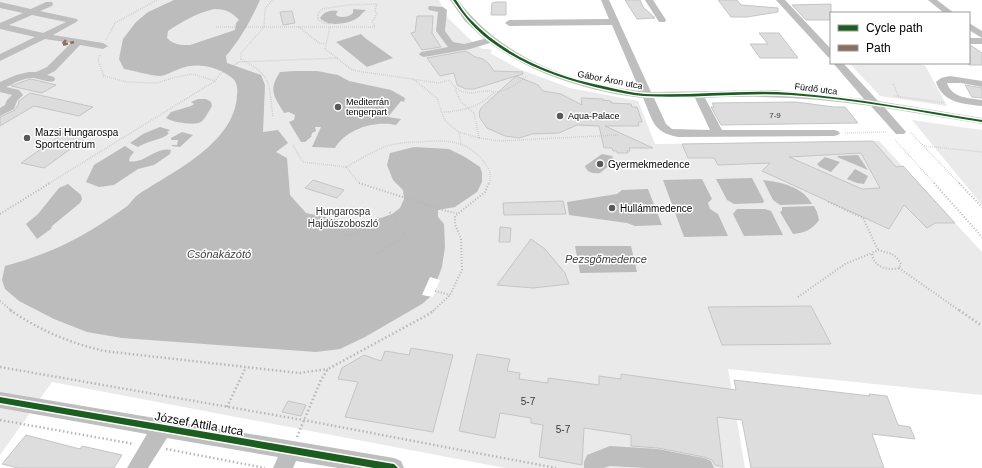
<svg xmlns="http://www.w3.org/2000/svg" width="982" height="468" font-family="Helvetica,sans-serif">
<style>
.green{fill:#eaeaea}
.water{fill:#bcbcbc;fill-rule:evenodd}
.pier{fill:#fff}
.building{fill:#ddd;stroke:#c5c5c5;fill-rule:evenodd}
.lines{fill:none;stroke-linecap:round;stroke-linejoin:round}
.path-far2{stroke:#b8b8b8;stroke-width:1.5;stroke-dasharray:0.5 1.5;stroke-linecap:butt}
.path-far1{stroke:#b8b8b8;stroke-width:2;stroke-dasharray:1 2;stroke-linecap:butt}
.path{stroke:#b8b8b8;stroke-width:2.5;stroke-dasharray:1.5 2.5;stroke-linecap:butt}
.minor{fill:#bebebe;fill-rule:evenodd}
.quiet{stroke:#8d6e63;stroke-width:2.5;stroke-dasharray:5 2.5;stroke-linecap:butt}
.cycleway-casing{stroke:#fff;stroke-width:3}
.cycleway{fill:#1b5e20;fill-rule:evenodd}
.poi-dot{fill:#595959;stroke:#fff;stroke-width:1.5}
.labels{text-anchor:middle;stroke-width:3;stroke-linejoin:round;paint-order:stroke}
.number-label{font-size:8px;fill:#373737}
.far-street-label{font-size:9px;fill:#000;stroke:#fff}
.far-poi-label{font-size:9px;fill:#000;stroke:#fff;text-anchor:start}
.poi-label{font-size:10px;fill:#000;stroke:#fff;text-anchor:start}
.park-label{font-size:10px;fill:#303030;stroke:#fff}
.near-number-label{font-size:10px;fill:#373737}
.water-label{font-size:11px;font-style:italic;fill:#414141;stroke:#fff}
.near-street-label{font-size:12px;fill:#000;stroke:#fff}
</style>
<rect width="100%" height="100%" fill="#fff"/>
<!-- green -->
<path class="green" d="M 0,0 L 439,0 L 448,18 L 476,45 L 483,49 L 490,49 L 492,51 L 490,53 L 519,69 L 570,88 L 638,101 L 655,144 L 879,141 L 982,252 L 982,395 L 728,369 L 745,468 L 505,468 L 52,382 L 0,455 Z
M 849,63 L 910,63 L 925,65 L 947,106 L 880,96 Z
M 912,120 L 982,130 L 982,205 Z"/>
<!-- water -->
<path class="water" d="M 174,0 L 260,0 C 251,20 240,40 226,56 L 227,63 L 261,75 L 265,85 L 263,132 L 278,130 L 288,143 L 276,152 L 287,158 L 290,195 L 306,213 L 345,221 L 364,221 L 381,218 L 392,214 L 400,208 L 404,199 L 403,190 L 393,180 L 387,165 L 390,153 L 414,147 L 449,149 L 465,157 L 480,167 L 482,173 L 482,182 L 477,192 L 455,207 L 438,210 L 438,217 L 444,224 L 445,247 L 442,267 L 431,296 L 422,304 L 365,337 L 340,349 L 316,352 L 122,338 L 87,332 L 54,319 L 19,301 L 5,289 L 2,280 L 5,266 C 24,261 41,255 59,247 C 83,236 105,222 126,207 C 131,203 134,197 139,194 C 174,171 235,143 237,95 C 238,88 237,81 231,77 C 216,66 196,62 179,69 C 173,71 166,76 159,76 C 148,75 135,71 124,69 L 119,59 L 123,39 L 136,22 L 148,12 ZM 214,9 C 225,9 232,12 239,20 L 236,23 L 235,30 L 190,45 C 182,45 173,45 167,38 L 168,31 C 183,21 197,13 214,9 Z
M 353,9 L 366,10 C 362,13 359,18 354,20 C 345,24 327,27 320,18 C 323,12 332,9 338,11 L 336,14 L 337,16 C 342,18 349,17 353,13 Z
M 361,34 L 365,38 L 393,58 L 367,67 L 336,42 Z
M 294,71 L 317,71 L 338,75 L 349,81 L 391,90 L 405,98 L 404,102 L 401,101 L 388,117 L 401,119 L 396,125 C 375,120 346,129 335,148 L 312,147 L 321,127 L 315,127 L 316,131 L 312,133 L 311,137 L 305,142 L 301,142 L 289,122 L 294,120 L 295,115 L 289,112 L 284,113 C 274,96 268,91 280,72 Z
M 198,99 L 206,99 L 211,102 L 212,106 C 209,111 205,119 201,122 C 195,126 171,122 166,118 L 171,112 L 191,106 L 194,104 L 191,102 Z
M 160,127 L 170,130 L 167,132 L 169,133 C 165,139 147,141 138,147 L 130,143 L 143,134 Z
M 182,132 L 193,135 L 180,147 L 172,146 L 171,145 L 177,145 L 178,140 L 171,140 L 171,138 Z
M 125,146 L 134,152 L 130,157 L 129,161 C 143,165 156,146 171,150 L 170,154 L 154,165 L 138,169 L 114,185 L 99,187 L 86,182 L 94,165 Z
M 602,154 L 612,156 L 615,161 L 600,173 C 594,174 587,173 585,166 Z
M 858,155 L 868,170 L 837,157 L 838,156 Z
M 825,157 L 840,162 L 831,172 L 820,167 L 817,164 Z
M 855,169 L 868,176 L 864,184 L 857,183 L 847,179 Z
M 752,178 L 764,201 L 763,203 L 734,204 L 727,200 L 716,179 Z
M 702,179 L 712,199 L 708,203 L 710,209 L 718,214 L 728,236 L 684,237 L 663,180 Z
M 763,180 C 781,182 803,187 812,204 L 780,205 L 773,200 Z
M 68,184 L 81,195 L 82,199 L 80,203 L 52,226 L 51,229 L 37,239 L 26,224 L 38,214 L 59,188 Z
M 648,189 L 662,225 L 635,226 L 627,223 L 569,215 L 567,202 L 617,194 L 622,190 Z
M 814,206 L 817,212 L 819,220 C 812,230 804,233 793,234 L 780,212 L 782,211 L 782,207 Z
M 737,209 L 765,209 L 771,211 L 783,235 L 744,236 L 733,214 Z
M 575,246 L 631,246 L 637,272 L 580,273 Z"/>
<!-- pier -->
<path class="pier" d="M 430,277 L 440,280 L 433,297 L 422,295 Z"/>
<!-- building -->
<path class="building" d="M 625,0 L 640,0 L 643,7 L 655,18 L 637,19 Z
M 718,0 L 737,0 L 741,5 L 778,8 L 778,12 L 747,17 L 731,17 Z
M 496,2 L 506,2 L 506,15 L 491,15 L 492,3 Z
M 831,4 L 831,20 L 806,20 L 792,5 Z
M 292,11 L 295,23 L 283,25 L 280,12 Z
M 417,16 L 433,16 L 432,33 L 441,47 L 422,50 L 411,33 L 415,32 Z
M 759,33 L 779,33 L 798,58 L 760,58 L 750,44 L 768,44 Z
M 969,46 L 972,46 L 982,53 L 982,65 L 969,65 Z
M 466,51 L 475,57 L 483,59 L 489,64 L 494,71 L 523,72 L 523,74 L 516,76 L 538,85 L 543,91 L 561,94 L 582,105 L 581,98 L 603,99 L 603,100 L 611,101 L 611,103 L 631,104 L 632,107 L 637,107 L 642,122 L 638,122 L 639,126 L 605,126 L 653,148 L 629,148 L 630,151 L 627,151 L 628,153 L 617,153 L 617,151 L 613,151 L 612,148 L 604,148 L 599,126 L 577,125 L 559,133 L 532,134 L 519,138 L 505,136 L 487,128 L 480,118 L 479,113 L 481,108 L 516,76 L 474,89 L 466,89 L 457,85 L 454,73 L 440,76 L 427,58 Z
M 30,79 L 31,79 L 56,85 L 42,93 L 11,86 Z
M 965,85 L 982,88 L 982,98 L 972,97 Z
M 30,93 L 93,107 L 79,116 L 34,106 L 0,126 L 0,117 L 15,110 L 19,103 L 18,102 Z
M 796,102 L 834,107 L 845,107 L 858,123 L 721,125 L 711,107 L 714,107 L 712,103 Z
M 68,130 L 90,135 L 44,168 L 21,163 Z
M 873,141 L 896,167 L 903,166 L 955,223 L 935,223 L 927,228 L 904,205 L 889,229 L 762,171 L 770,163 L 718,165 L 714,158 L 688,158 L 682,144 ZM 861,153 L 880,188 L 862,189 L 789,157 Z
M 313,180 L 344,190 L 337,198 L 305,188 Z
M 563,201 L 566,214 L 504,215 L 503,203 Z
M 500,227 L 511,228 L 510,242 L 499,242 Z
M 531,239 L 545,249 L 565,273 L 569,284 L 533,288 L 497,285 Z
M 811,306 L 831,344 L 722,345 L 708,307 Z
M 411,348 L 453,355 L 433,432 L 345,417 L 358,382 L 338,379 L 342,368 L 364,355 L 381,361 L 385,351 L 409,355 Z
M 477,354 L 510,359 L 507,371 L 520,373 L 519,379 L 548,383 L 548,378 L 599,385 L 599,376 L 621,379 L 621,374 L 736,390 L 734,380 L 870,396 L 869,394 L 887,396 L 898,425 L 910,427 L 915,439 L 872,434 L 884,468 L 751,468 L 742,420 L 717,417 L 723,467 L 715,465 L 712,460 L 704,457 L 658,448 L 631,446 L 631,435 L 584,428 L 582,465 L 539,457 L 543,425 L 531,423 L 531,418 L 500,413 L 495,438 L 459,431 Z
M 288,401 L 306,405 L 301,416 L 282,412 Z
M 26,435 L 80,449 L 82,446 L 122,455 L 114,468 L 18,468 L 2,464 Z"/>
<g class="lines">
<!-- path-far2 -->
<path class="path-far2" d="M 272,0 L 265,9 L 264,27 L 241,53 L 241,59 C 274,77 268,83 273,117
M 216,27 L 375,27 L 372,22 L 377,14 L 375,11 L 377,4 L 348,5 L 322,9 L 318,14 L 318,19 L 323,23 L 330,24
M 299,27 L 319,43 L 325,44
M 330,27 L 325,49 L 351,69 L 357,71 L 439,83 L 449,80 C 460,95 467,94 484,91 C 489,91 493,92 497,92 C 507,91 519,82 527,76
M 106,40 L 115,23 L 157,0
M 100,55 L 98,60 L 104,76 L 127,82 L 157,83 L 176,77 L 193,74 L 215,81
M 413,79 L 437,98 L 444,119 L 451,126 L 459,132 L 479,138 L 499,141 L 618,135
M 893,84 L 899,97
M 455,89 L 461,102 L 474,113 L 479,138
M 894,96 L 945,103
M 444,112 C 464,111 480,106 495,92
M 459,132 L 461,144
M 845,133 L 887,132
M 911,133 L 960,184
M 895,140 L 935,184
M 293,145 L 303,162 L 346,167 L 360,184
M 924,146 L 982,152
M 346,167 C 359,160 373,151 387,146 C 398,143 409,142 420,142 C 444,140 462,139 480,157 C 487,165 493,173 489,184
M 48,184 L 215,81 L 220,74 L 239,62 L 338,58"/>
<!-- path-far1 -->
<path class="path-far1" d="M 359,183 L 446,211 L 457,213
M 934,183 L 982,237
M 959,183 L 982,207
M 828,202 L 863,218 L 878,250
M 0,214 L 50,183
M 345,236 L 379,228 L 377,216
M 878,250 L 892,254 L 897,258 L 901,264 L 899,268 C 887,271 873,267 872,253 Z
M 372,257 L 405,235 L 389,211
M 899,268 L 960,311
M 435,291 L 450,295
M 798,297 L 845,264 L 872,253
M 0,301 L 12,311
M 433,311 L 450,295 L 462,270 L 461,239 L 455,224 L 455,216 L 485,192 L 489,183"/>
<!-- path -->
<path class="path" d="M 10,310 C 39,330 70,343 104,351 L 299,373 L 328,369
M 959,310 L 982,326
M 0,367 L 303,420 L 556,468
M 227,407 L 246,367
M 0,420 L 134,444
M 297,437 L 321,380 L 328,369 L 429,314 L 434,310
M 166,449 L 265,468"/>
<!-- minor -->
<path class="minor" d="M 450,0 L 458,0 C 502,58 570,83 640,91 L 612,25 L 509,26 L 505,23 L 509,20 L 609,19 L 601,0 L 609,0 L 651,92 L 775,90 L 864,99 L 833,63 L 843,63 L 878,101 L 982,118 L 982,124 L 885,108 L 906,132 L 904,134 L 896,134 L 871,106 C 815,98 761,95 705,98 L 722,130 L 834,130 L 838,131 L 840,133 L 838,135 L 834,136 L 678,137 C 652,132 653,120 643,98 C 593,93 531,74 490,43 L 470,49 L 424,57 L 421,56 L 419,54 L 421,52 L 448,47 L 436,31 L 438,12 L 429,10 L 428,8 L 429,6 L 443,7 L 447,10 L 445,31 L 453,42 L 464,44 L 484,39 L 465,21 ZM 654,98 L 695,98 L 710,130 L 672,129 L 666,124 Z
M 645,0 L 653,0 L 666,20 L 665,22 L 659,22 Z
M 776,0 L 785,0 L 831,49 L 831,58 L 828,57 Z
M 928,0 L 937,0 L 954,13 L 944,13 Z
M 0,2 L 31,9 L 46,2 L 52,2 L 53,4 L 52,6 L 40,11 L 77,19 L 78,21 L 53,35 L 103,43 L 108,46 L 103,49 L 80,45 L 55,71 L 47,75 L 54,77 L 55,79 L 54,81 C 47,83 41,79 34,78 C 24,77 15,83 6,87 L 19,90 L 23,95 L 17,101 L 14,109 L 0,116 L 0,108 L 5,105 L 7,100 L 12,95 L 0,92 L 0,82 L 16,75 L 29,72 L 36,72 L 47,67 L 71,43 L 45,39 L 0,61 L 0,54 L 35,37 L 0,29 L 0,23 L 23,13 L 0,8 ZM 32,15 L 66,22 L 43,33 L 9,25 Z
M 969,23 L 982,31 L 982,38 L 969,30 Z
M 969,38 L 982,38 L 982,44 L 969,44 Z
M 950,76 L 982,81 L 982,87 L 961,83 L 947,83 C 952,98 968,98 982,100 L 982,106 C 963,104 943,103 936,82 L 941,78 Z
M 0,392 L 394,458 L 401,461 L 404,468 L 338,468 L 296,461 L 293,468 L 273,468 L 278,457 L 167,438 L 148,468 L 127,468 L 147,434 L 0,408 Z
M 610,446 L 658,449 L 704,458 L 711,461 L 714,468 L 646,468 L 610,466 L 604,468 L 584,468 L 584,462 L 587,455 Z"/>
<!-- quiet -->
<path class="quiet" d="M 66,40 L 62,45 L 74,42"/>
<defs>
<path id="cycleway" d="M 453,0 L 456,0 C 460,6 465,14 470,19 C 505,56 554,76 603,86 C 617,89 631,93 645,94 C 694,96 744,89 793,93 C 857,98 919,110 982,120 L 982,122 C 919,112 855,99 791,95 C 742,92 692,99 643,96 C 631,95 619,92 608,90 C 564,80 519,65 484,36 C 472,26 462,13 453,0 Z
M 0,397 L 394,464 L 398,468 L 374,468 L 0,403 Z"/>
</defs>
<!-- cycleway casing -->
<use href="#cycleway" class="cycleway-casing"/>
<!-- cycleway -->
<use href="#cycleway" class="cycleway"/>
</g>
<!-- markers -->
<g class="poi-dot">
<circle cx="338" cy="107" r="4"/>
<circle cx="560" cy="116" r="4"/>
<circle cx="27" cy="138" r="4"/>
<circle cx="600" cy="164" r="4"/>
<circle cx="612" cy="208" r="4"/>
</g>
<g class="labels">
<!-- number labels -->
<g class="number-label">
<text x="775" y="118">7-9</text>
</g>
<!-- far-street labels -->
<g class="far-street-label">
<text transform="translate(610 80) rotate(11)" y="3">Gábor Áron utca</text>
<text transform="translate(816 89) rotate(7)" y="3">Fürdő utca</text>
</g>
<!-- far-poi labels -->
<g class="far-poi-label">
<text x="346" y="105">Mediterrán<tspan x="346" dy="10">tengerpart</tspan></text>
<text x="568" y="119">Aqua-Palace</text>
</g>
<!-- poi labels -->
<g class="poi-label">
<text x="35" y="136">Mazsi Hungarospa<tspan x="35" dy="12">Sportcentrum</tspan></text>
<text x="608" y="168">Gyermekmedence</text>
<text x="620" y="212">Hullámmedence</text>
</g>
<!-- park labels -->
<g class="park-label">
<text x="343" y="215">Hungarospa<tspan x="343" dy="12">Hajdúszoboszló</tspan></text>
</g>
<!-- near-number labels -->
<g class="near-number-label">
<text x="528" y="405">5-7</text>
<text x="563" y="433">5-7</text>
</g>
<!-- water labels -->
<g class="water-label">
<text x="219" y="258">Csónakázótó</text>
<text x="606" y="263">Pezsgőmedence</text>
</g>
<!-- near-street labels -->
<g class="near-street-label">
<text transform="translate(199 424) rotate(10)" y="4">József Attila utca</text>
</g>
</g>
<!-- legend -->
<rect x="830" y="12" width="140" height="52" fill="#ffffff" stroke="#999999"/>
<rect x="838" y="25" width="20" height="6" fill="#1b5e20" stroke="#999999"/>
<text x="866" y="32" font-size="12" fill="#000000">Cycle path</text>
<rect x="838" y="45" width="20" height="6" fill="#8d6e63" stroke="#999999"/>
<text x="866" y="52" font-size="12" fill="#000000">Path</text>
</svg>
